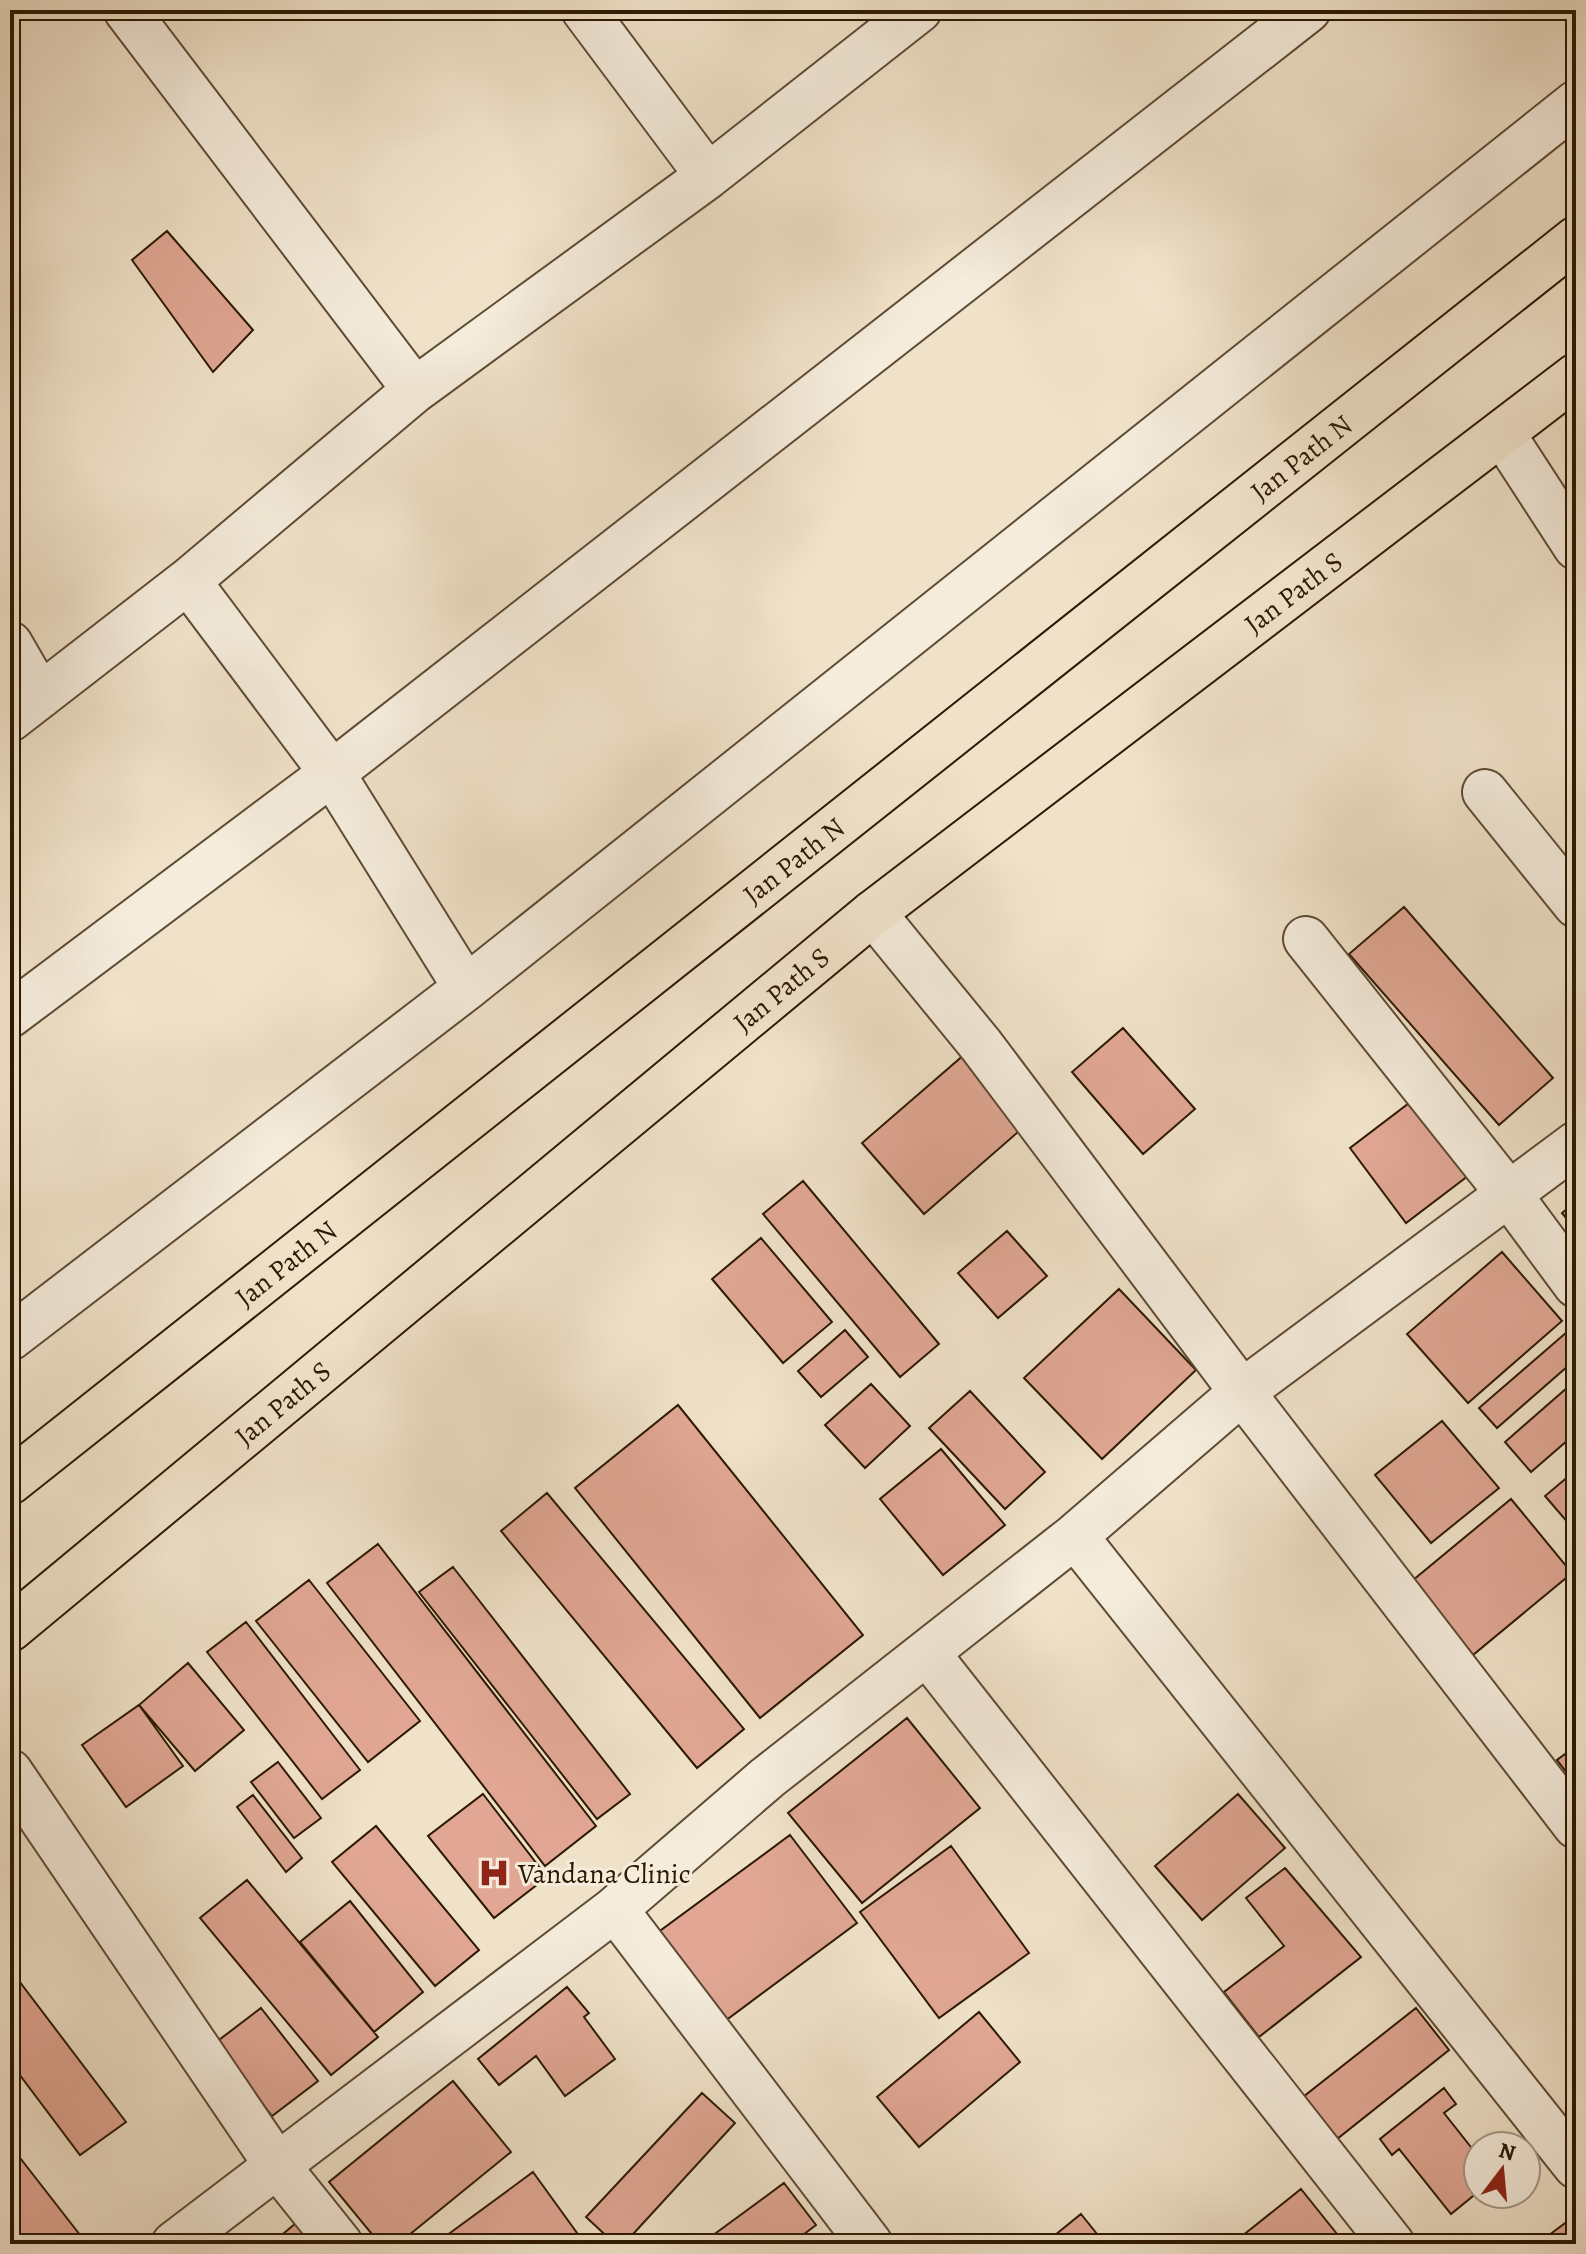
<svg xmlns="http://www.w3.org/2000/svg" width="1586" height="2254" font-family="Alegreya,serif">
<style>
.building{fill:#e1a794;stroke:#2c1902;stroke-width:2}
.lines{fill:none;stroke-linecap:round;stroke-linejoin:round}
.minor-casing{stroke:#5d4b34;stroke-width:48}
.major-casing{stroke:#2c1902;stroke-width:48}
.minor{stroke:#f5ecdc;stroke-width:44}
.major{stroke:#f0e2c9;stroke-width:44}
.labels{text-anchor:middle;stroke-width:6;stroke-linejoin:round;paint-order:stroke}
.street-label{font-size:28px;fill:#2c1902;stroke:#f5ecdc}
.poi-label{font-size:28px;fill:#2c1902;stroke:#f5ecdc;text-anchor:start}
</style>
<rect width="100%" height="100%" fill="#f0e2c9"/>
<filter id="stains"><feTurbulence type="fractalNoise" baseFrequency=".0025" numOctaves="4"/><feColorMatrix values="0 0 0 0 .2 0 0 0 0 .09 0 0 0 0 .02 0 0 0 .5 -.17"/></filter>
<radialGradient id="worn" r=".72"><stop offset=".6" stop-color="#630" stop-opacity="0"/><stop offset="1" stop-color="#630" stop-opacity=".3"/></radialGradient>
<!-- building -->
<path class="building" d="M 167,231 L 253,330 L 213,372 L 132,260 Z
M 1404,907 L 1553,1078 L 1499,1125 L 1349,954 Z
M 1123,1028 L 1195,1109 L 1143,1154 L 1072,1072 Z
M 965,1054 L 1026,1125 L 924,1214 L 862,1143 Z
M 1425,1091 L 1481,1166 L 1406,1223 L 1350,1148 Z
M 803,1181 L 939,1344 L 900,1377 L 763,1214 Z
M 1576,1201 L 1576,1230 L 1562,1213 Z
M 1007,1231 L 1047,1276 L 998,1318 L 958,1273 Z
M 761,1238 L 832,1322 L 783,1363 L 712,1279 Z
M 1502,1252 L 1562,1321 L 1468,1403 L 1407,1334 Z
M 1119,1289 L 1196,1370 L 1102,1459 L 1024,1378 Z
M 845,1330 L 868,1357 L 821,1397 L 798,1371 Z
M 1568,1331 L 1576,1339 L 1576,1359 L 1497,1428 L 1479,1408 Z
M 1576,1380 L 1576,1433 L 1531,1472 L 1505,1442 Z
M 871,1384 L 910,1426 L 865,1468 L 825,1425 Z
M 970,1391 L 1045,1472 L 1005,1509 L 929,1428 Z
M 678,1405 L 863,1635 L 760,1718 L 575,1488 Z
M 1442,1421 L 1499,1488 L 1431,1543 L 1375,1475 Z
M 941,1449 L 1005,1525 L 943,1575 L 880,1499 Z
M 1576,1470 L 1576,1532 L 1545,1496 Z
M 547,1493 L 744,1729 L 697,1768 L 501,1531 Z
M 1511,1499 L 1572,1573 L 1473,1655 L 1412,1581 Z
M 378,1544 L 596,1826 L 545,1866 L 327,1583 Z
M 453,1567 L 630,1794 L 597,1819 L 419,1592 Z
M 309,1580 L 420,1721 L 368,1762 L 256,1621 Z
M 246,1622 L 360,1770 L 322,1799 L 207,1652 Z
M 188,1663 L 244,1730 L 195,1771 L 139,1705 Z
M 139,1705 L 183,1766 L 126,1807 L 82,1745 Z
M 907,1718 L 980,1808 L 862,1903 L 788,1813 Z
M 1576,1746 L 1576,1785 L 1557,1760 Z
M 278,1762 L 321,1818 L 294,1838 L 251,1782 Z
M 483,1794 L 547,1877 L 494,1918 L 428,1836 Z
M 1238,1794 L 1285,1848 L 1202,1920 L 1155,1866 Z
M 253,1795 L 302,1858 L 286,1872 L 237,1807 Z
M 376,1826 L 479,1950 L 435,1986 L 332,1862 Z
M 790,1835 L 857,1923 L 721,2024 L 653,1936 Z
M 951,1846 L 1029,1953 L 939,2018 L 860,1912 Z
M 1285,1868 L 1361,1957 L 1259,2037 L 1224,1992 L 1284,1946 L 1246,1898 Z
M 247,1880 L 378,2037 L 331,2075 L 200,1918 Z
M 350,1901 L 423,1992 L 374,2032 L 300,1942 Z
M 10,1969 L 126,2122 L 80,2155 L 10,2062 Z
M 567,1987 L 589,2013 L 584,2017 L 615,2059 L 565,2096 L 536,2056 L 499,2085 L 478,2059 Z
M 261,2008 L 318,2081 L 272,2116 L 215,2043 Z
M 1416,2008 L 1449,2050 L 1337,2139 L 1303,2097 Z
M 979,2012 L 1020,2062 L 919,2147 L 877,2097 Z
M 453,2081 L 511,2152 L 398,2244 L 380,2244 L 329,2182 Z
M 1444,2088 L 1456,2104 L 1444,2113 L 1478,2156 L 1478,2192 L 1451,2214 L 1399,2149 L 1392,2155 L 1380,2139 Z
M 702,2093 L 735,2123 L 624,2244 L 615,2244 L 586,2217 Z
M 10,2145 L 87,2244 L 10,2244 Z
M 533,2172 L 585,2244 L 435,2244 Z
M 784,2183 L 816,2225 L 791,2244 L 701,2244 Z
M 1301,2189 L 1345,2244 L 1232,2244 Z
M 1081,2214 L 1105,2244 L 1044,2244 Z
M 1576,2215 L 1576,2244 L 1537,2244 Z
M 302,2218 L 324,2244 L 271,2244 Z"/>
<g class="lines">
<defs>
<path id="minor" d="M 126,10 L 415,390
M 584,10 L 708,176
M 1502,433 L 1576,547
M 188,581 L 332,773 L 466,988
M 10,644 L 40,696 L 12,706
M 10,719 L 188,581 L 415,390 L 708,176 L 919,10
M 1485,792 L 1576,905
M 873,913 L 981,1045 L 1242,1392 L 1576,1826
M 1306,939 L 1508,1193 L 1576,1285
M 10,1015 L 332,773 L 1308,10
M 10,1338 L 466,988 L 1576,103
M 1075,1536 L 1576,2166
M 927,1653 L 1392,2244
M 10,1772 L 276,2164 L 340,2244
M 615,1909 L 870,2244
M 174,2244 L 615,1909 L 767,1778 L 1075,1536 L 1242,1392 L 1576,1144"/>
<g id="major">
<path id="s1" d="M 10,1482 L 1576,239"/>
<path id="s2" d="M 10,1629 L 873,913 L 1576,376"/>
</g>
</defs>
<!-- minor casing -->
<use href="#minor" class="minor-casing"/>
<!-- major casing -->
<use href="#major" class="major-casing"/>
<!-- minor -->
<use href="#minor" class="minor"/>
<!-- major -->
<use href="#major" class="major"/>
</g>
<!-- icons -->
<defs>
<symbol id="hospital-bare" viewBox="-9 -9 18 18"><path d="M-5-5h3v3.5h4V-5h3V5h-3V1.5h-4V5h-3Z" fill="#8f2418" stroke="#f5ecdc" stroke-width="2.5" paint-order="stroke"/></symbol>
</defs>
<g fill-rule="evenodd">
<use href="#hospital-bare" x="472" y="1851" width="44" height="44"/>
</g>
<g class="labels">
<!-- street labels -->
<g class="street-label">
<text dy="10" stroke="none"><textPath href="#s1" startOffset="1648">Jan Path N</textPath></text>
<text dy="10" stroke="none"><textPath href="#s2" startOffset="1650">Jan Path S</textPath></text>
<text dy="10" stroke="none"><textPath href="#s1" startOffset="1000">Jan Path N</textPath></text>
<text dy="10" stroke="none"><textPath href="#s2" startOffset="1002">Jan Path S</textPath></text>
<text dy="10" stroke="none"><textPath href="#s1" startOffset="352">Jan Path N</textPath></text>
<text dy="10" stroke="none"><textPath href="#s2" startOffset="354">Jan Path S</textPath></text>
</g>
<!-- poi labels -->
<g class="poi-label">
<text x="518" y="1883">Vandana Clinic</text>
</g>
</g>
<!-- margin -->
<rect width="1586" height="2254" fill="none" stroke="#f0e2c9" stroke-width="40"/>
<rect x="12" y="12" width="1562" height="2230" fill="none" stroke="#2c1902" stroke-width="4"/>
<rect x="20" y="20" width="1546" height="2214" fill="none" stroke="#2c1902" stroke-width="2"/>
<!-- north arrow -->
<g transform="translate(1502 2170) rotate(16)"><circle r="38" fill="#f5ecdc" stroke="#a59885" stroke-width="2"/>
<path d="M0-6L14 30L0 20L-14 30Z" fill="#8f2418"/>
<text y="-12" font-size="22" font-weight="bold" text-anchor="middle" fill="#2c1902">N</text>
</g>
<rect width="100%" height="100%" filter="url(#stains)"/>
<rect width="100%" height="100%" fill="url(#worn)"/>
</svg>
